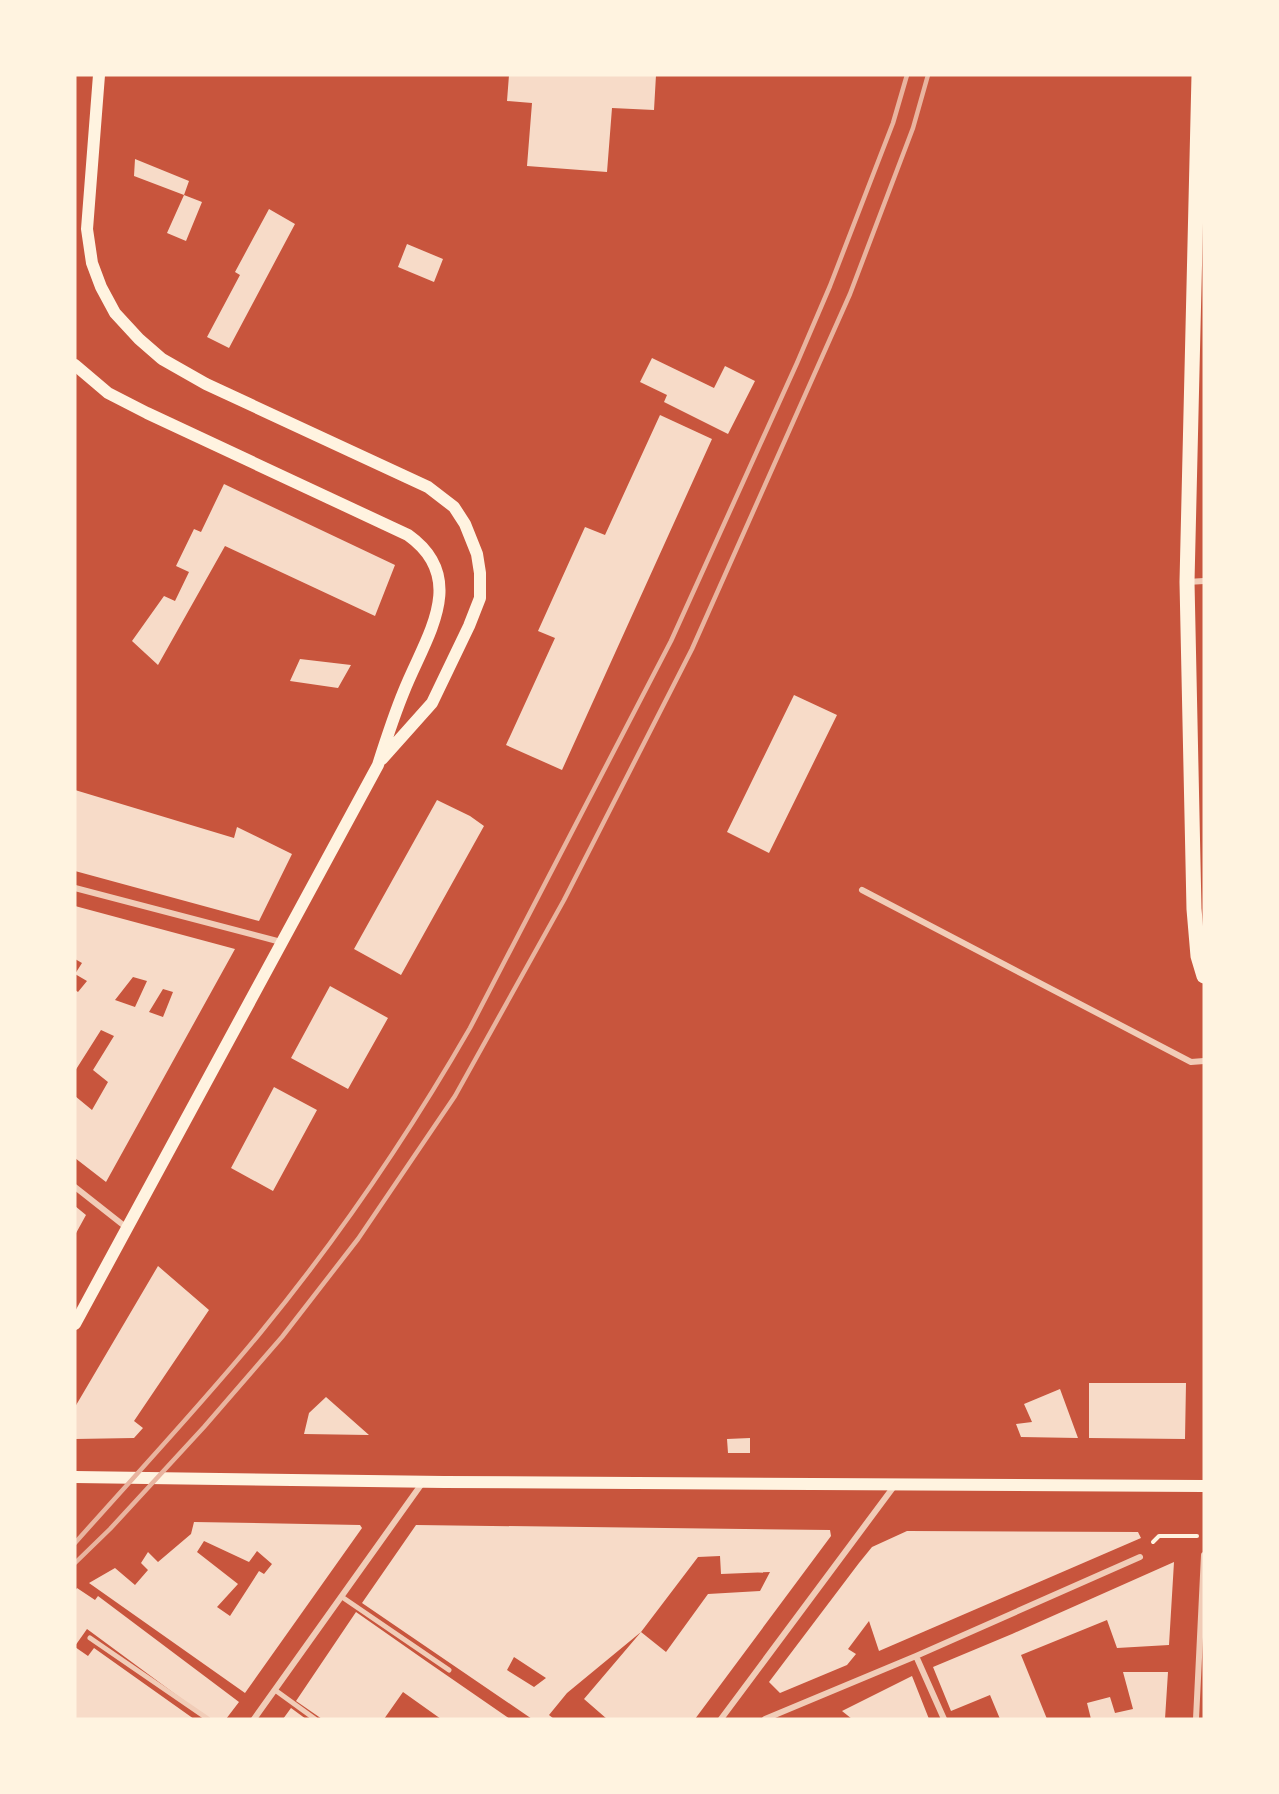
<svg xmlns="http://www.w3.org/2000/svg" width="1279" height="1794" font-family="'Noto Sans',sans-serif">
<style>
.building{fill:#f7dbc8;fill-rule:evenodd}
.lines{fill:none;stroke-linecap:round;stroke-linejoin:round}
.path{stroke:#fff3e0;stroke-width:4}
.pedestrian{stroke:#f1ccb7;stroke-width:5}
.minor{stroke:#f1ccb7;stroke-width:6}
.secondary{stroke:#fff3e0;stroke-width:12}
.primary{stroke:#fff3e0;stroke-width:15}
.rail{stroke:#e9b49f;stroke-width:4.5}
</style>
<rect width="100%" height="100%" fill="#c8553d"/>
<!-- building -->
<path class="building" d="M 509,75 L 656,75 L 654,110 L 612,108 L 607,172 L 527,166 L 532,103 L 507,101 Z
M 135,159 L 189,181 L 184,195 L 134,176 Z
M 184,195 L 202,202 L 186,241 L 167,233 Z
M 269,209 L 295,224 L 229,348 L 207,337 L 240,275 L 235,272 Z
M 407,244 L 443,259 L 434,282 L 398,267 Z
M 652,358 L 714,388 L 725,366 L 755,381 L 728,434 L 664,402 L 667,395 L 640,382 Z
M 660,415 L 712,439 L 562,770 L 506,745 L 555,638 L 538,631 L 585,527 L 605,535 Z
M 224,484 L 395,565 L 375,616 L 225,546 L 158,665 L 132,641 L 164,596 L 175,601 L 189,572 L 176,566 L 194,529 L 201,532 Z
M 300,659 L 351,665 L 338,688 L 290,681 Z
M 794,695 L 837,715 L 769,853 L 727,832 Z
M 75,790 L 234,838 L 237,827 L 292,854 L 259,921 L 75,871 Z
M 437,800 L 470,816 L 484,826 L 401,975 L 354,949 Z
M 75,906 L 235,949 L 106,1182 L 75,1158 L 75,1096 L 92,1110 L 108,1082 L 93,1070 L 114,1036 L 101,1030 L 75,1071 L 75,990 L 78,992 L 87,981 L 75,974 L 82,963 L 75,959 ZM 133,977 L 147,981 L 135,1007 L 115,1000 ZM 163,989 L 173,992 L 163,1017 L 149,1012 Z
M 330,986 L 388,1018 L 348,1089 L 291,1058 Z
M 274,1087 L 317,1110 L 273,1191 L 231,1168 Z
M 75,1206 L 86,1215 L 75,1235 Z
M 158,1266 L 209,1310 L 134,1421 L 143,1428 L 134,1438 L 75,1439 L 75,1407 Z
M 1089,1383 L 1186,1383 L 1185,1439 L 1089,1438 Z
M 1060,1389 L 1078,1438 L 1021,1437 L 1016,1424 L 1032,1422 L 1024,1404 Z
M 326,1397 L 369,1435 L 304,1434 L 309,1413 Z
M 750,1438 L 750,1453 L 728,1453 L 727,1439 Z
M 194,1522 L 360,1525 L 362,1528 L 245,1693 L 89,1583 L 115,1568 L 135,1585 L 148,1570 L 141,1563 L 148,1552 L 158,1562 L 191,1534 ZM 204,1541 L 249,1562 L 257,1551 L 272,1564 L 264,1574 L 259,1571 L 230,1616 L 217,1607 L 238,1584 L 197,1552 Z
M 416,1525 L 830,1530 L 831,1536 L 695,1719 L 607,1719 L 584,1699 L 641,1632 L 666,1652 L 708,1594 L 760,1591 L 770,1572 L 721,1574 L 720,1556 L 698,1557 L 641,1632 L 567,1693 L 549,1715 L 554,1719 L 532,1719 L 362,1603 ZM 514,1657 L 546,1678 L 534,1687 L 507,1670 Z
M 907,1531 L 1138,1532 L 1141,1538 L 879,1651 L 869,1621 L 848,1649 L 856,1654 L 847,1665 L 780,1693 L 769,1682 L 859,1563 L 872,1547 Z
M 1174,1562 L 1169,1645 L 1117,1648 L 1107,1620 L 1021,1655 L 1047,1719 L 1000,1719 L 990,1695 L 951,1711 L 933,1667 L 1012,1634 Z
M 77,1588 L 95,1600 L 98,1596 L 239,1702 L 226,1719 L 209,1719 L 87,1629 L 75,1646 L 75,1591 Z
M 356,1612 L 426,1661 L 510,1719 L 441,1719 L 403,1692 L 384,1719 L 322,1719 L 296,1701 Z
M 75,1647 L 88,1656 L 94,1648 L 194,1719 L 75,1719 Z
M 1123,1672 L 1168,1672 L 1165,1719 L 1091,1719 L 1087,1703 L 1110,1697 L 1115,1713 L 1133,1709 Z
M 912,1676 L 929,1719 L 852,1719 L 842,1711 Z
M 291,1708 L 306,1719 L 283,1719 Z"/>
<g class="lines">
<!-- path -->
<path class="path" d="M 1153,1542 L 1159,1536 L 1197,1536"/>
<!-- pedestrian -->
<path class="pedestrian" d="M 342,1597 L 449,1670
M 90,1638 L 208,1719
M 275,1690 L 315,1719"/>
<!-- minor -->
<path class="minor" d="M 1187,582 L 1204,581
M 75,888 L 281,942
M 862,890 L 1191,1062 L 1204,1061
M 75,1187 L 127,1228
M 916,1656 L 944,1719
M 254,1719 L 423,1482
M 721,1719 L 895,1485
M 765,1719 L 916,1656 L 1140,1557
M 1196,1719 L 1204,1555"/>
<!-- secondary -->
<path class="secondary" d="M 99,75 L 87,229 L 92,263 L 101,287 L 115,313 L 139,339 L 162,359 L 206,384 L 428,487 L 454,507 L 465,524 L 477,554 L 480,573 L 480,598 L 469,626 L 432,703 L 382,759
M 75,365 L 108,393 L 147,413 L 408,535 C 470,579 425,638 404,691 C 394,715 386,740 378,765 L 75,1324
M 75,1477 L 444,1482 L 1204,1486"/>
<!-- primary -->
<path class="primary" d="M 1199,75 L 1187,582 L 1194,909 L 1198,956 L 1204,976"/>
<!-- rail -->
<path class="rail" d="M 75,1543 C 137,1473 202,1404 261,1332 C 339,1237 409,1134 470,1028 L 671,641 L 797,363 L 830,286 L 893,123 L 907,75
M 75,1563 L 110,1529 L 204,1427 L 282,1337 L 358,1239 L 455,1096 L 564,900 L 692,649 L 850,294 L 913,128 L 928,75"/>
</g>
<!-- border -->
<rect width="1279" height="1794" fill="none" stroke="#fff3e0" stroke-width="153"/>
</svg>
